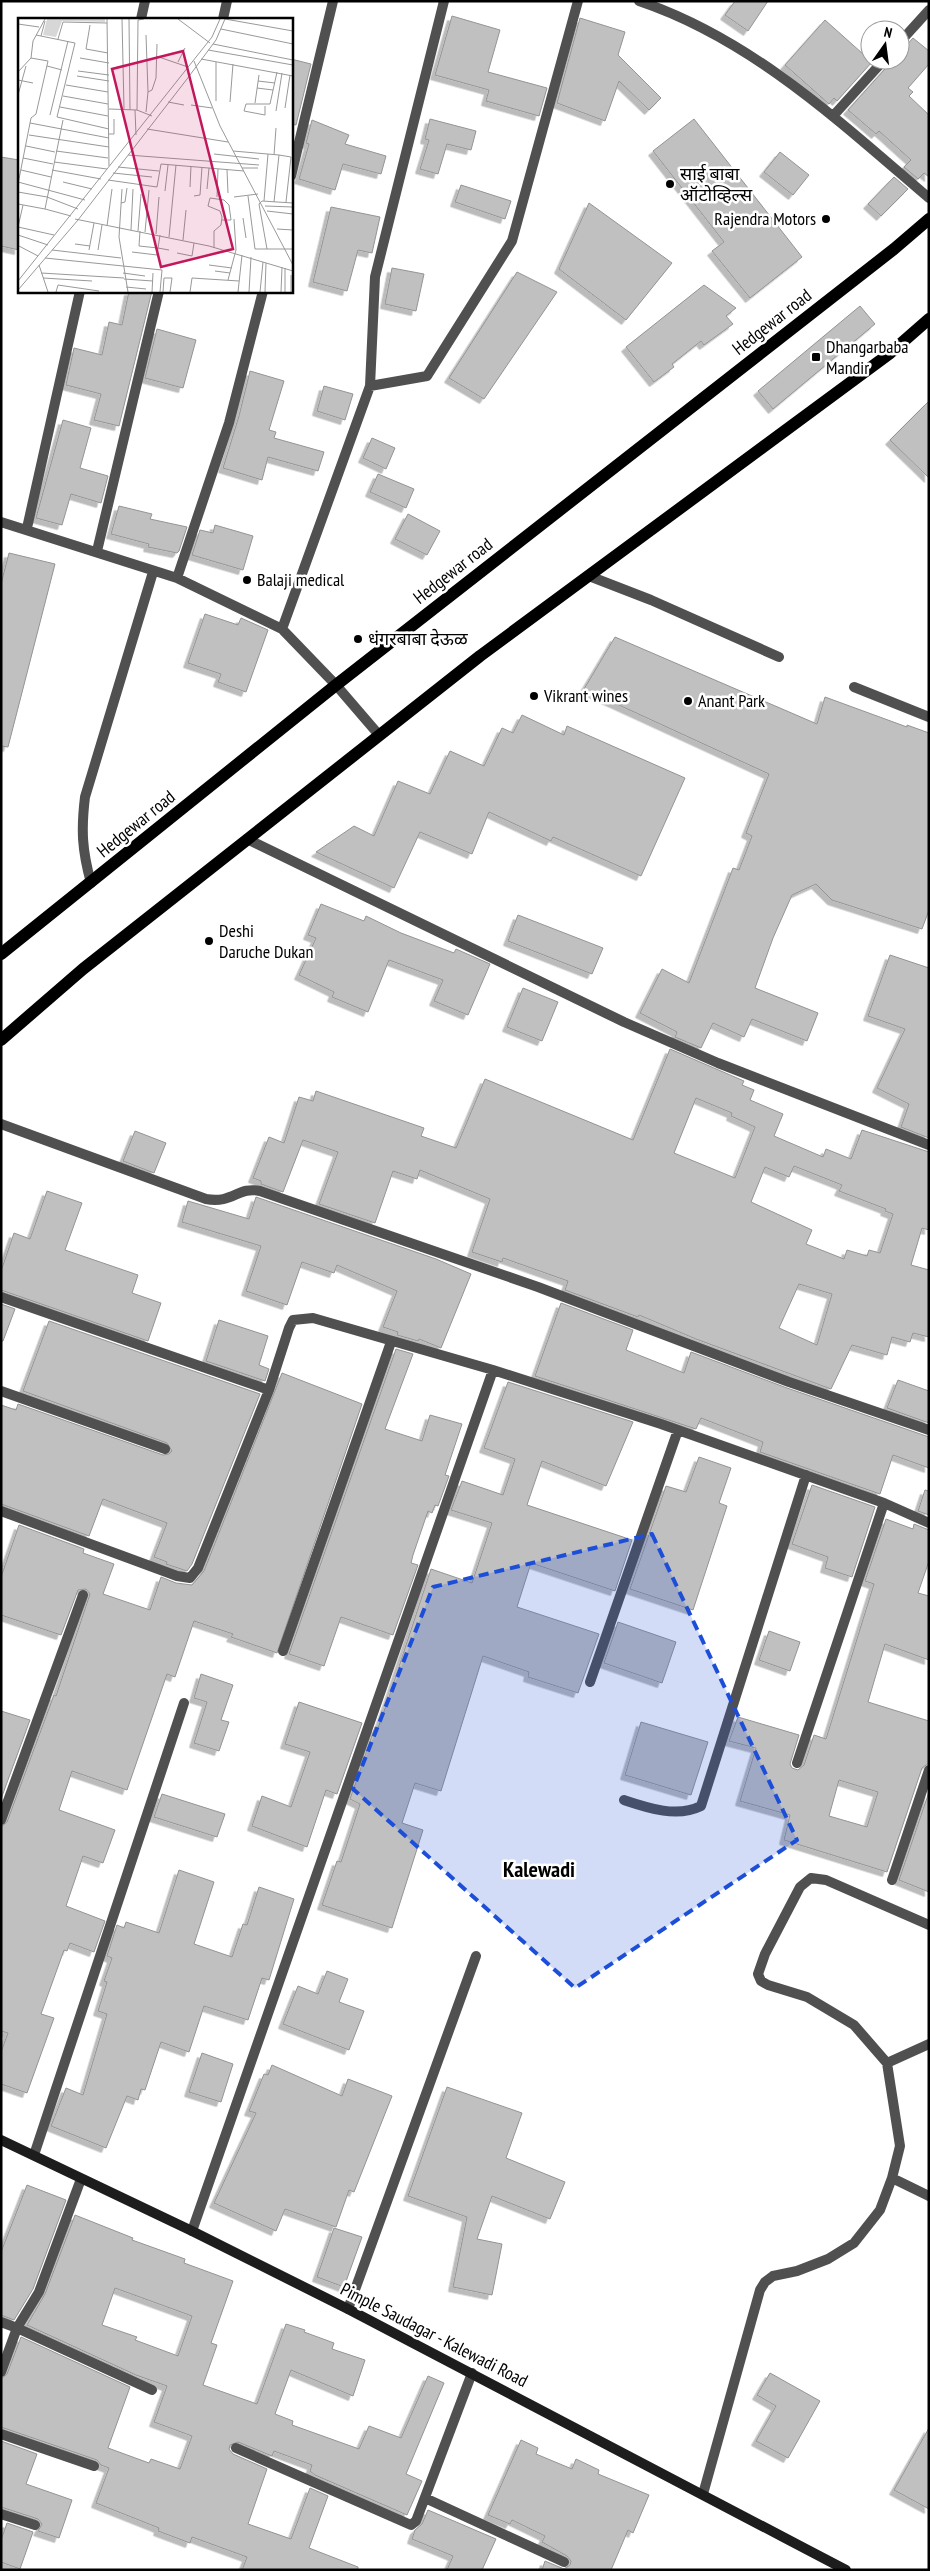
<svg xmlns="http://www.w3.org/2000/svg" width="930" height="2571" font-family="'PT Sans Narrow','Noto Sans Devanagari',sans-serif">
<style>
.building{fill:#c0c0c0;stroke:#949494;fill-rule:evenodd;filter:url(#shadow)}
.lines{fill:none;stroke-linecap:round;stroke-linejoin:round}
.minor{stroke:#505050;stroke-width:10}
.secondary{stroke:#1d1d1d;stroke-width:10}
.primary{stroke:#000;stroke-width:12}
.marked{fill:#1d4ed8;fill-opacity:0.2;stroke:#1d4ed8;stroke-width:4;stroke-dasharray:10 6;stroke-linejoin:round}
.poi-dot{fill:#000;stroke:#fff;stroke-width:2}
.labels{text-anchor:middle;stroke-width:5;stroke-linejoin:round;paint-order:stroke}
.poi-label{font-size:18px;fill:#000;stroke:#fff;text-anchor:start}
.street-label{font-size:18px;fill:#000;stroke:#fff}
.district-label{font-size:22px;font-weight:bold;fill:#000;stroke:#fff}
.inset-road{fill:none;stroke:#999;stroke-width:1}
.view{fill:#c2185b;fill-opacity:0.15;stroke:#c2185b;stroke-width:2.5}
.inset-edge{fill:none;stroke:#000;stroke-width:2.5}
</style>
<defs>
<filter id="shadow"><feDropShadow dx="-4.5" dy="4.5" stdDeviation="0" flood-color="#0004"/></filter>
</defs>
<rect width="100%" height="100%" fill="#fff"/>
<!-- building -->
<path class="building" d="M 735,1 L 768,1 L 748,31 L 725,15 Z
M 452,16 L 500,30 L 488,72 L 547,88 L 539,116 L 486,101 L 489,90 L 435,75 Z
M 580,18 L 625,32 L 618,55 L 661,98 L 649,110 L 619,81 L 605,121 L 557,103 Z
M 825,20 L 872,62 L 837,101 L 834,98 L 829,104 L 785,65 Z
M 913,38 L 929,51 L 929,64 L 908,88 L 913,92 L 909,96 L 929,115 L 929,177 L 924,173 L 918,179 L 904,167 L 911,160 L 879,131 L 876,134 L 848,110 L 893,60 L 900,60 L 900,52 Z
M 291,59 L 311,64 L 296,125 L 291,124 Z
M 430,119 L 476,131 L 471,150 L 447,144 L 438,174 L 420,169 L 429,140 L 425,139 Z
M 694,119 L 802,257 L 750,298 L 712,251 L 724,242 L 653,151 Z
M 312,120 L 349,135 L 345,144 L 386,156 L 381,174 L 343,164 L 335,190 L 299,179 L 309,144 L 306,143 Z
M 780,152 L 809,175 L 793,195 L 764,172 Z
M 1,157 L 19,160 L 19,250 L 1,246 Z
M 894,177 L 908,189 L 881,216 L 868,204 Z
M 461,185 L 511,201 L 505,219 L 455,202 Z
M 589,203 L 672,263 L 626,320 L 559,269 Z
M 331,207 L 380,217 L 372,253 L 358,250 L 347,291 L 313,282 Z
M 392,268 L 424,274 L 416,311 L 385,304 Z
M 517,272 L 557,292 L 484,399 L 449,378 Z
M 704,285 L 736,308 L 726,316 L 733,324 L 704,345 L 701,341 L 672,364 L 674,367 L 654,382 L 626,347 Z
M 129,291 L 152,291 L 119,426 L 94,420 L 101,394 L 66,385 L 74,348 L 102,355 L 109,322 L 122,325 Z
M 860,306 L 875,324 L 773,409 L 758,391 Z
M 157,329 L 196,340 L 183,388 L 145,378 Z
M 250,371 L 284,381 L 269,430 L 276,432 L 274,438 L 324,452 L 318,471 L 268,457 L 262,480 L 223,468 L 239,416 Z
M 324,386 L 353,394 L 345,420 L 317,411 Z
M 929,401 L 929,478 L 890,440 Z
M 63,420 L 91,428 L 80,468 L 108,476 L 101,503 L 71,494 L 62,525 L 36,518 Z
M 372,438 L 395,448 L 386,469 L 363,458 Z
M 378,474 L 414,489 L 406,508 L 370,492 Z
M 119,506 L 152,514 L 150,519 L 187,527 L 179,551 L 177,553 L 148,547 L 149,544 L 111,534 Z
M 408,514 L 440,531 L 427,555 L 395,539 Z
M 215,525 L 253,536 L 243,570 L 192,555 L 200,530 L 213,533 Z
M 9,553 L 55,564 L 8,747 L 1,746 L 1,584 Z
M 205,614 L 238,625 L 241,618 L 268,630 L 246,692 L 218,682 L 221,674 L 188,663 Z
M 615,637 L 817,724 L 825,697 L 907,727 L 907,725 L 929,733 L 929,910 L 922,929 L 832,900 L 816,884 L 792,895 L 773,938 L 755,988 L 818,1013 L 807,1041 L 752,1019 L 744,1037 L 713,1023 L 701,1048 L 675,1037 L 677,1032 L 640,1013 L 662,969 L 689,983 L 733,868 L 739,870 L 752,836 L 746,833 L 769,774 L 584,689 Z
M 522,715 L 564,735 L 567,726 L 685,778 L 641,876 L 553,837 L 551,841 L 489,812 L 472,854 L 420,832 L 394,888 L 316,852 L 354,826 L 374,836 L 398,781 L 430,794 L 450,751 L 484,766 L 502,728 L 513,733 Z
M 321,904 L 364,921 L 366,916 L 401,933 L 454,953 L 456,949 L 490,964 L 468,1015 L 434,1001 L 443,980 L 389,960 L 368,1012 L 332,997 L 334,992 L 299,975 L 316,938 L 308,935 Z
M 518,915 L 603,948 L 592,974 L 508,941 Z
M 890,955 L 929,968 L 929,1138 L 901,1127 L 909,1104 L 877,1088 L 905,1029 L 868,1016 Z
M 523,988 L 558,1002 L 542,1041 L 507,1027 Z
M 670,1049 L 744,1081 L 742,1085 L 754,1090 L 750,1100 L 783,1114 L 774,1136 L 823,1157 L 826,1149 L 851,1159 L 862,1130 L 929,1152 L 929,1230 L 922,1228 L 911,1265 L 929,1270 L 929,1337 L 913,1333 L 910,1342 L 892,1337 L 887,1355 L 852,1345 L 831,1389 L 696,1339 L 639,1315 L 638,1317 L 565,1290 L 568,1281 L 503,1258 L 502,1262 L 472,1252 L 490,1199 L 420,1170 L 417,1179 L 393,1171 L 375,1223 L 319,1204 L 338,1152 L 303,1140 L 283,1192 L 261,1184 L 261,1181 L 253,1178 L 269,1137 L 284,1143 L 299,1097 L 313,1101 L 316,1091 L 424,1128 L 421,1136 L 456,1148 L 485,1079 L 633,1140 ZM 696,1098 L 732,1113 L 731,1116 L 755,1127 L 735,1178 L 674,1153 ZM 794,1166 L 842,1185 L 839,1191 L 886,1209 L 885,1211 L 893,1214 L 880,1253 L 869,1250 L 867,1256 L 847,1250 L 844,1259 L 806,1244 L 812,1230 L 751,1202 L 765,1167 L 789,1177 ZM 799,1284 L 832,1294 L 817,1345 L 779,1328 Z
M 135,1131 L 166,1143 L 154,1173 L 123,1161 Z
M 47,1191 L 82,1203 L 65,1250 L 138,1275 L 132,1293 L 161,1303 L 148,1341 L 1,1290 L 1,1271 L 14,1233 L 30,1239 Z
M 256,1197 L 436,1259 L 471,1274 L 441,1348 L 419,1339 L 418,1341 L 397,1335 L 398,1332 L 383,1327 L 397,1291 L 337,1265 L 334,1273 L 302,1262 L 287,1305 L 246,1291 L 261,1246 L 182,1222 L 188,1201 L 249,1219 Z
M 561,1303 L 633,1330 L 626,1350 L 684,1373 L 691,1352 L 787,1388 L 929,1437 L 929,1468 L 893,1455 L 880,1494 L 760,1452 L 763,1442 L 701,1418 L 696,1429 L 535,1376 Z
M 1,1304 L 15,1309 L 3,1341 L 1,1341 Z
M 219,1320 L 268,1336 L 259,1365 L 269,1369 L 265,1381 L 206,1361 Z
M 49,1321 L 260,1394 L 192,1564 L 187,1571 L 166,1564 L 167,1562 L 154,1557 L 167,1523 L 103,1499 L 89,1536 L 1,1504 L 1,1405 L 16,1410 L 18,1404 L 163,1455 L 169,1454 L 172,1451 L 167,1443 L 23,1391 Z
M 396,1349 L 413,1354 L 385,1429 L 422,1441 L 430,1415 L 462,1424 L 445,1475 L 449,1476 L 438,1506 L 435,1505 L 432,1513 L 428,1511 L 413,1555 L 411,1563 L 418,1565 L 393,1635 L 341,1617 L 324,1666 L 289,1654 Z
M 282,1373 L 362,1404 L 277,1653 L 231,1637 L 233,1634 L 194,1621 L 175,1677 L 167,1674 L 127,1790 L 72,1771 L 59,1810 L 115,1830 L 103,1863 L 83,1856 L 66,1906 L 105,1921 L 94,1952 L 70,1943 L 67,1951 L 64,1950 L 41,2014 L 54,2018 L 27,2093 L 1,2084 L 1,2052 L 8,2033 L 1,2031 L 1,1827 L 7,1822 L 54,1695 L 56,1696 L 90,1594 L 86,1589 L 78,1590 L 61,1635 L 1,1615 L 1,1577 L 19,1525 L 84,1549 L 83,1553 L 114,1564 L 103,1594 L 150,1610 L 161,1577 L 176,1583 L 192,1585 L 204,1571 Z
M 898,1380 L 929,1391 L 929,1423 L 887,1408 Z
M 508,1382 L 633,1422 L 606,1486 L 542,1461 L 527,1505 L 632,1540 L 615,1591 L 531,1563 L 517,1607 L 599,1634 L 578,1693 L 528,1677 L 529,1672 L 483,1656 L 441,1791 L 415,1783 L 402,1823 L 423,1830 L 392,1928 L 322,1905 L 337,1861 L 341,1862 L 360,1804 L 350,1799 L 375,1727 L 378,1728 L 391,1691 L 431,1569 L 472,1583 L 492,1523 L 451,1510 L 462,1481 L 503,1495 L 515,1459 L 484,1448 Z
M 699,1457 L 731,1468 L 719,1503 L 727,1506 L 693,1610 L 630,1589 L 666,1486 L 686,1492 Z
M 812,1485 L 875,1507 L 852,1577 L 825,1568 L 828,1557 L 792,1544 Z
M 925,1490 L 929,1491 L 929,1515 L 918,1511 Z
M 886,1519 L 913,1529 L 914,1524 L 929,1530 L 929,1561 L 918,1593 L 929,1596 L 929,1660 L 885,1644 L 868,1702 L 929,1721 L 929,1763 L 922,1768 L 887,1872 L 784,1840 L 790,1815 L 740,1801 L 756,1748 L 729,1741 L 738,1717 L 799,1735 L 790,1764 L 792,1768 L 798,1770 L 804,1765 L 814,1735 L 826,1739 L 874,1584 L 865,1581 ZM 839,1780 L 878,1792 L 867,1827 L 829,1816 Z
M 618,1622 L 676,1642 L 662,1683 L 604,1663 Z
M 769,1631 L 800,1642 L 790,1671 L 759,1660 Z
M 201,1674 L 233,1685 L 221,1720 L 229,1722 L 219,1751 L 194,1743 L 207,1702 L 194,1698 Z
M 299,1702 L 362,1723 L 337,1794 L 326,1790 L 307,1847 L 252,1826 L 262,1796 L 291,1807 L 310,1752 L 285,1744 Z
M 1,1711 L 30,1720 L 1,1799 Z
M 641,1722 L 708,1742 L 691,1795 L 625,1775 Z
M 929,1792 L 929,1892 L 899,1880 Z
M 162,1794 L 225,1814 L 217,1837 L 154,1817 Z
M 179,1870 L 214,1882 L 194,1944 L 232,1957 L 243,1924 L 247,1925 L 259,1887 L 294,1899 L 269,1980 L 262,1978 L 248,2020 L 204,2006 L 189,2052 L 161,2042 L 145,2090 L 141,2089 L 138,2100 L 127,2096 L 106,2148 L 51,2126 L 66,2088 L 83,2095 L 107,2014 L 98,2011 L 107,1982 L 104,1981 L 112,1958 L 107,1956 L 117,1925 L 124,1928 L 126,1922 L 159,1933 Z
M 327,1971 L 348,1979 L 339,2002 L 364,2011 L 349,2050 L 283,2024 L 298,1986 L 318,1994 Z
M 202,2053 L 233,2064 L 221,2102 L 189,2092 Z
M 272,2065 L 342,2096 L 348,2079 L 392,2096 L 354,2192 L 349,2190 L 336,2227 L 285,2209 L 276,2231 L 214,2203 L 256,2113 L 249,2111 L 264,2074 L 268,2075 Z
M 447,2087 L 522,2113 L 506,2158 L 565,2182 L 550,2219 L 492,2196 L 477,2239 L 502,2244 L 492,2295 L 453,2287 L 467,2217 L 408,2196 Z
M 27,2185 L 66,2200 L 33,2289 L 14,2320 L 1,2315 L 1,2252 Z
M 75,2215 L 133,2238 L 132,2240 L 185,2259 L 184,2263 L 233,2281 L 211,2343 L 217,2345 L 203,2385 L 257,2404 L 286,2324 L 305,2330 L 304,2332 L 334,2343 L 332,2349 L 365,2360 L 353,2396 L 291,2370 L 275,2414 L 293,2421 L 292,2425 L 359,2449 L 369,2426 L 401,2438 L 428,2376 L 444,2383 L 406,2474 L 422,2481 L 407,2515 L 315,2475 L 310,2471 L 312,2465 L 274,2451 L 272,2456 L 238,2442 L 230,2445 L 229,2449 L 233,2454 L 267,2469 L 248,2524 L 291,2539 L 310,2488 L 328,2496 L 309,2548 L 358,2567 L 358,2570 L 242,2570 L 247,2557 L 192,2537 L 190,2543 L 158,2531 L 159,2528 L 96,2503 L 109,2468 L 101,2465 L 97,2460 L 1,2427 L 1,2379 L 7,2374 L 21,2337 L 130,2387 L 108,2448 L 149,2463 L 151,2459 L 180,2469 L 192,2436 L 154,2422 L 167,2386 L 136,2375 L 27,2325 L 45,2294 ZM 115,2288 L 192,2316 L 178,2356 L 135,2340 L 137,2337 L 102,2325 Z
M 334,2228 L 362,2237 L 344,2287 L 317,2277 Z
M 770,2373 L 820,2401 L 788,2458 L 756,2441 L 776,2406 L 757,2395 Z
M 929,2428 L 929,2509 L 894,2490 Z
M 521,2440 L 538,2448 L 536,2454 L 572,2469 L 576,2459 L 599,2470 L 598,2474 L 649,2495 L 633,2533 L 628,2530 L 611,2570 L 542,2570 L 545,2561 L 564,2569 L 570,2565 L 571,2561 L 567,2556 L 542,2542 L 545,2536 L 512,2520 L 510,2524 L 488,2515 Z
M 1,2441 L 37,2454 L 26,2484 L 72,2500 L 59,2538 L 38,2531 L 42,2524 L 38,2519 L 1,2507 Z
M 428,2510 L 496,2539 L 482,2570 L 447,2570 L 453,2556 L 412,2539 L 415,2530 L 422,2524 Z
M 7,2523 L 33,2532 L 20,2569 L 1,2562 L 1,2540 Z"/>
<g class="lines">
<!-- minor -->
<path class="minor" d="M 444,1 L 375,277 L 370,386 L 427,376 L 512,241 L 578,1
M 639,1 C 752,39 840,122 929,198
M 141,19 L 145,1
M 223,19 L 227,1
M 900,42 L 929,10
M 833,116 L 884,60
M 291,176 L 333,1
M 1,522 L 177,578 L 282,629 L 336,685 L 379,735
M 27,528 L 80,291
M 97,551 L 159,291
M 589,576 L 651,600 L 779,657
M 177,578 L 229,423 L 263,291
M 282,629 L 370,386
M 854,687 L 929,717
M 247,839 L 624,1022 L 718,1063 L 929,1145
M 91,883 C 82,850 81,830 85,797 L 153,572
M 1,1124 L 206,1199 C 233,1204 238,1186 260,1191 L 538,1287 L 789,1382 L 929,1430
M 1,1297 L 269,1390
M 1,1391 L 165,1449
M 1,1511 L 177,1576 L 190,1578 L 198,1568 L 269,1390 L 289,1328 L 293,1320 L 313,1318 L 493,1370 L 661,1424 L 884,1503 L 929,1523
M 283,1651 L 391,1342
M 590,1682 L 678,1430
M 797,1763 L 884,1503
M 624,1800 C 648,1808 677,1818 701,1806 L 806,1475
M 1,1820 L 83,1595
M 892,1880 L 929,1770
M 887,2063 L 929,2044
M 34,2155 L 184,1703
M 892,2178 L 929,2196
M 192,2231 L 493,1370
M 348,2309 L 476,1956
M 1,2322 L 17,2328 L 39,2292 L 81,2179
M 1,2372 L 17,2328 L 152,2390
M 1,2434 L 94,2466
M 236,2448 L 411,2525 L 416,2521 L 472,2373
M 703,2494 L 760,2290 L 765,2282 L 773,2276 L 797,2271 L 828,2259 L 854,2243 L 880,2210 L 892,2178 L 900,2146 L 887,2063 L 854,2025 L 807,1997 L 768,1985 L 761,1981 L 758,1974 L 765,1954 L 800,1887 L 811,1878 L 826,1880 L 929,1925
M 425,2498 L 564,2562
M 1,2514 L 35,2525"/>
<!-- secondary -->
<path class="secondary" d="M 1,2140 L 192,2231 L 348,2309 L 846,2570"/>
<!-- primary -->
<path class="primary" d="M 1,954 L 336,685 L 894,249 L 929,219
M 1,1040 L 83,969 L 480,656 L 889,354 L 929,319"/>
</g>
<!-- marked area -->
<path class="marked" d="M 652,1534 L 797,1840 L 575,1988 L 353,1789 L 433,1587 Z"/>
<!-- markers -->
<g class="poi-dot">
<circle cx="670" cy="184" r="5"/>
<circle cx="826" cy="219" r="5"/>
<rect x="811" y="352" width="10" height="10" rx="2.5"/>
<circle cx="247" cy="580" r="5"/>
<circle cx="358" cy="639" r="5"/>
<circle cx="534" cy="696" r="5"/>
<circle cx="688" cy="701" r="5"/>
<circle cx="209" cy="941" r="5"/>
</g>
<g class="labels">
<!-- poi labels -->
<g class="poi-label">
<text x="680" y="180">साई बाबा<tspan x="680" dy="21">ऑटोव्हिल्स</tspan></text>
<text x="816" y="225" text-anchor="end">Rajendra Motors</text>
<text x="826" y="353">Dhangarbaba<tspan x="826" dy="21">Mandir</tspan></text>
<text x="257" y="586">Balaji medical</text>
<text x="368" y="645">धंगरबाबा देऊळ</text>
<text x="544" y="702">Vikrant wines</text>
<text x="698" y="707">Anant Park</text>
<text x="219" y="937">Deshi<tspan x="219" dy="21">Daruche Dukan</tspan></text>
</g>
<!-- street labels -->
<g class="street-label">
<text transform="translate(772 322) rotate(-38)" y="6">Hedgewar road</text>
<text transform="translate(453 571) rotate(-38)" y="6">Hedgewar road</text>
<text transform="translate(136 824) rotate(-39)" y="6">Hedgewar road</text>
<text transform="translate(434 2335) rotate(27)" y="6">Pimple Saudagar - Kalewadi Road</text>
</g>
<!-- district labels -->
<g class="district-label">
<text x="539" y="1877">Kalewadi</text>
</g>
</g>
<!-- overview -->
<g transform="translate(18 18)">
<rect width="275" height="275" fill="#fff"/>
<path d="M 29,1 L 87,1 L 87,4 L 44,3 L 38,19 L 25,17 Z" fill="#d7d7d7"/>
<path class="inset-road" d="M 89,1 L 91,148M 104,1 L 106,91M 111,1 L 112,92M 160,1 L 192,25M 207,1 L 275,13M 0,6 L 21,9M 72,7 L 68,31 L 90,35M 203,11 L 275,26M 18,17 L 57,25 L 39,99 L 91,111M 128,17 L 130,74 L 134,72 L 138,60 L 139,26M 23,18 L 27,3M 40,21 L 45,4 L 89,5M 195,26 L 275,42M 190,32 L 275,47M 138,38 L 170,49M 13,40 L 15,23 L 27,1M 62,40 L 91,45M 183,41 L 275,58M 176,43 L 202,108 L 275,247M 160,44 L 167,30M 29,48 L 44,52M 60,53 L 91,57M 0,54 L 13,40M 59,58 L 91,63M 0,62 L 15,65M 240,63 L 257,65M 48,67 L 90,74M 239,70 L 255,72M 0,77 L 8,48M 45,78 L 90,86M 198,83 L 198,44M 150,84 L 166,87M 212,84 L 215,46M 237,85 L 241,57M 173,87 L 194,90M 247,88 L 247,97 L 226,93 L 228,86 L 252,86 L 259,54M 42,89 L 90,98M 267,90 L 272,57M 91,91 L 119,92 L 134,98M 117,92 L 118,117M 119,92 L 120,2 L 126,1M 258,93 L 264,55M 128,94 L 130,74M 32,97 L 50,23M 45,102 L 27,191 L 53,198M 12,105 L 91,120M 129,111 L 210,124M 91,116 L 96,116 L 96,101M 11,117 L 91,129M 275,123 L 275,139M 8,128 L 37,134M 38,133 L 90,140M 215,133 L 261,137 L 256,184M 196,136 L 241,141M 110,137 L 241,147M 256,137 L 258,110M 261,137 L 273,139 L 268,184M 5,140 L 35,146M 36,144 L 89,151M 100,149 L 141,153M 224,150 L 240,150M 3,152 L 33,159M 34,152 L 83,161M 209,152 L 210,175M 95,155 L 134,159M 90,162 L 139,169 L 143,146 L 226,153M 0,164 L 67,182M 45,164 L 74,171M 0,166 L 13,100 L 18,96 L 30,43 L 13,40M 172,169 L 173,148M 104,171 L 101,219 L 110,274M 189,171 L 191,150M 147,173 L 150,147M 0,174 L 29,179 L 60,191M 176,178 L 182,177 L 184,149M 230,178 L 237,231 L 275,231M 199,179 L 200,151M 216,179 L 240,176M 246,183 L 250,136M 103,185 L 107,184 L 109,170M 0,186 L 27,191M 247,188 L 275,189M 249,193 L 275,196M 225,200 L 228,220M 57,201 L 191,228 L 275,253M 89,208 L 94,171M 0,209 L 36,217M 0,209 L 5,187M 259,211 L 275,212M 113,212 L 115,171M 120,213 L 123,176M 122,213 L 121,228 L 140,230 L 142,217M 127,214 L 131,172M 138,216 L 141,179M 0,217 L 30,227M 151,219 L 158,147M 165,222 L 168,192M 57,226 L 72,228M 1,228 L 20,238M 196,230 L 196,213 L 203,207 L 204,199 L 202,193 L 190,188 L 192,180 L 206,182 L 211,187 L 213,202 L 204,202M 249,231 L 241,186 L 244,183 L 275,185M 34,232 L 103,240M 71,232 L 76,205M 80,232 L 84,207M 114,234 L 139,237 L 140,230 L 151,232M 159,235 L 174,238 L 176,225M 27,240 L 144,252 L 142,274M 21,247 L 30,274M 191,247 L 214,250M 197,253 L 212,255M 23,255 L 106,260M 105,255 L 127,258M 273,257 L 273,274M 25,260 L 74,263M 106,261 L 135,263M 210,262 L 218,232 L 216,201M 0,263 L 194,19 L 202,1M 108,269 L 128,271M 0,272 L 60,202 L 169,61 L 198,22 L 207,1M 38,274 L 40,267 L 81,273M 134,274 L 135,255M 145,274 L 146,260 L 154,260 L 152,274M 172,274 L 174,260 L 221,263M 220,274 L 224,237M 231,274 L 233,239M 242,274 L 245,244M 247,274 L 248,245M 263,274 L 264,249M 267,274 L 267,250"/>
<path class="view" d="M 165,33 L 215,231 L 143,249 L 94,51 Z"/>
<rect width="275" height="275" class="inset-edge"/>
</g>
<!-- border -->
<rect width="930" height="2571" fill="none" stroke="#000000" stroke-width="5"/>
<!-- north arrow -->
<g transform="translate(885 45) rotate(14)"><circle r="24" fill="#ffffff" stroke="#999999"/>
<path d="M0-4L9 19L0 12L-9 19Z" fill="#000000"/>
<text y="-8" font-size="14" font-weight="bold" text-anchor="middle" fill="#000000">N</text>
</g>
</svg>
